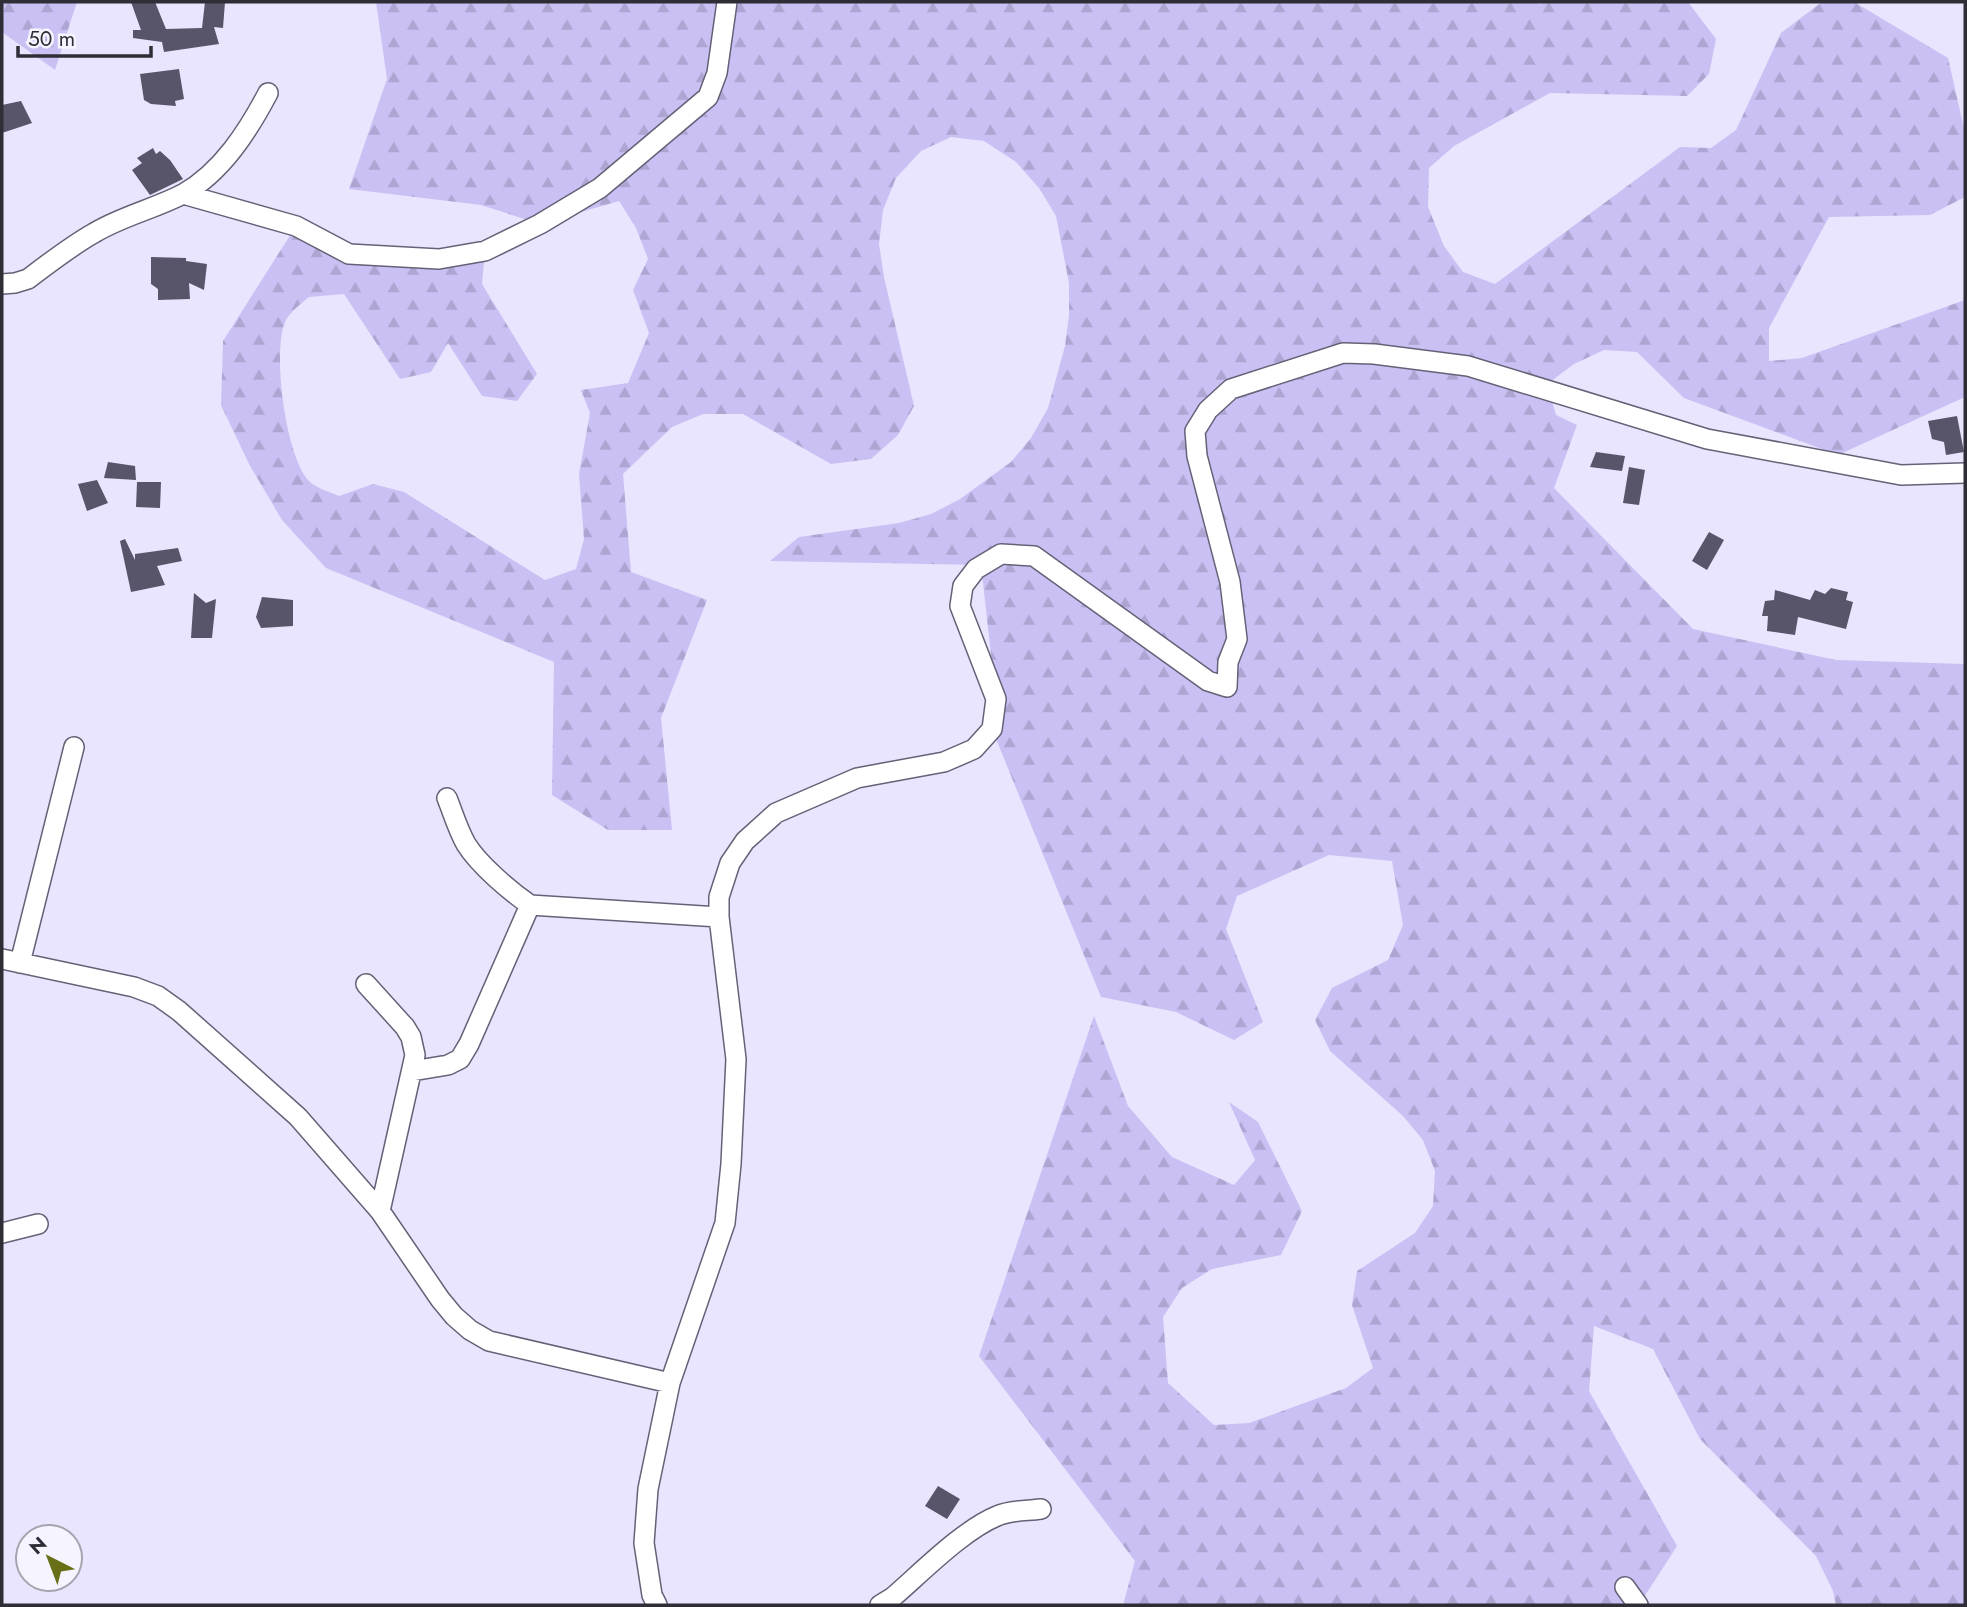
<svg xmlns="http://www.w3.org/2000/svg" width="1967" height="1607" font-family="Jost,sans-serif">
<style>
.forest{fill:url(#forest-firs)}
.building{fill:#585469}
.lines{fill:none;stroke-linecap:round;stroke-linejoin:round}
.minor-casing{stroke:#656176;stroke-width:22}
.minor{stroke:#fff;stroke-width:19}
</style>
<defs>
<pattern id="forest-firs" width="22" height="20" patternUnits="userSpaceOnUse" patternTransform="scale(1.75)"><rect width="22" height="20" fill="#cbc0f4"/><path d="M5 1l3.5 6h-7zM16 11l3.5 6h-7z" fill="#afa5d2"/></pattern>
</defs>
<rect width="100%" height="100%" fill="#e9e5fe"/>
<!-- forest -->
<path class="forest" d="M 2,2 L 77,2 L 55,70 L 2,32 Z
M 376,2 L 1536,2 L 1538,4 L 1548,2 L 1688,2 L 1716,39 L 1709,74 L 1687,96 L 1550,93 L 1454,146 L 1429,168 L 1428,207 L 1444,246 L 1463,272 L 1495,284 L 1680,147 L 1711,148 L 1736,130 L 1781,33 L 1822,2 L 1854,2 L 1948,58 L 1965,133 L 1965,193 L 1963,198 L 1930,215 L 1829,217 L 1769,328 L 1769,361 L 1802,358 L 1965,300 L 1965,397 L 1838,455 L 1684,398 L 1637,352 L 1604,350 L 1574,364 L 1547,384 L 1556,415 L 1577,425 L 1554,488 L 1693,629 L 1836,660 L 1965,664 L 1965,1605 L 1836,1605 L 1833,1591 L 1816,1556 L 1700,1439 L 1653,1349 L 1594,1326 L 1589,1391 L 1677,1546 L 1639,1605 L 1123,1605 L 1135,1561 L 979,1356 L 1094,1016 L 1128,1106 L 1172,1157 L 1234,1185 L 1255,1160 L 1229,1102 L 1258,1122 L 1302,1211 L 1281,1255 L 1212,1269 L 1182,1288 L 1163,1317 L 1168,1383 L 1214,1425 L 1249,1423 L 1346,1388 L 1373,1368 L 1352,1305 L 1357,1271 L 1415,1233 L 1433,1206 L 1435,1171 L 1423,1140 L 1403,1116 L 1330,1051 L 1315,1020 L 1332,988 L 1388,960 L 1403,925 L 1392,861 L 1329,855 L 1237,896 L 1226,929 L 1263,1022 L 1234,1040 L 1176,1012 L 1101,997 L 992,729 L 996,699 L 981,565 L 770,561 L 799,537 L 899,523 L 931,514 L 960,499 L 1011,462 L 1031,438 L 1048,408 L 1065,346 L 1069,315 L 1069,283 L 1056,216 L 1039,188 L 1016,162 L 984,141 L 951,137 L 921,151 L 896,178 L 883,210 L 879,244 L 884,277 L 914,406 L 898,435 L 871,459 L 831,464 L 743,414 L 703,414 L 672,427 L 623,474 L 631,572 L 707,600 L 661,718 L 672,830 L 608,830 L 552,795 L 554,662 L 326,568 L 282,520 L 249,464 L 221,405 L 223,341 L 296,226 L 349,254 L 485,251 L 482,284 L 537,374 L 517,401 L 482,396 L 448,343 L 431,372 L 400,379 L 344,294 L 309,297 C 302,303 290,312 286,320 C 271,350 286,458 309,481 C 316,488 330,492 339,496 L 373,484 L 404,492 L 545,580 L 576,569 L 584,539 L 579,474 L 590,413 L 581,390 L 628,383 L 649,333 L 633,290 L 648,259 L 636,228 L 619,201 L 540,224 L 481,205 L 349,189 L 387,79 Z"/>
<!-- building -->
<path class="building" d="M 131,2 L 155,2 L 166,29 L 202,28 L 205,2 L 225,2 L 223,28 L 214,27 L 219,44 L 164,52 L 162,42 L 133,38 L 133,30 L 141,30 Z
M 179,69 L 184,99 L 175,101 L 176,106 L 151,104 L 144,100 L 140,74 Z
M 21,101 L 32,123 L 2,133 L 2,105 Z
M 153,148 L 156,154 L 160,151 L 170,160 L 183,179 L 150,195 L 132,170 L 142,163 L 137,158 Z
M 151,257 L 186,258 L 186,261 L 207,264 L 204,290 L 189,283 L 190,299 L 158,300 L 158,289 L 151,284 Z
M 1957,416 L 1964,452 L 1946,455 L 1944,442 L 1932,439 L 1928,421 Z
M 1596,452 L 1625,456 L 1622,471 L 1590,467 Z
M 108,462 L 135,466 L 136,480 L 104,478 Z
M 1629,467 L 1645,470 L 1639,505 L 1623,503 Z
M 97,480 L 108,503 L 87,511 L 78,484 Z
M 137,482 L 161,482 L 160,508 L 136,507 Z
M 1709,532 L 1724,540 L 1707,570 L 1692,561 Z
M 125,539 L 135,560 L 135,554 L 178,548 L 182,561 L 157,566 L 165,585 L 131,592 L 120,541 Z
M 1831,588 L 1848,592 L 1846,600 L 1853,602 L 1846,629 L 1798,617 L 1795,635 L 1767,631 L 1768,616 L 1762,616 L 1765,601 L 1774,600 L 1775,590 L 1810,600 L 1815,590 L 1825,594 Z
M 194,593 L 206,603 L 216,599 L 212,638 L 191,638 Z
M 262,597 L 293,600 L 293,626 L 261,628 L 256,617 Z
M 938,1486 L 960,1499 L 947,1519 L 925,1506 Z"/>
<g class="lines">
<defs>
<path id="minor" d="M 183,194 L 296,226 L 349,254 L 439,259 L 485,251 L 540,224 L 600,188 L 708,97 L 717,73 L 727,2
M 2,284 L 15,283 L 28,279 C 49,263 71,246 94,233 C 122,216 154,209 183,194 C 222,172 248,131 268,93
M 447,798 C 453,813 458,830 466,844 C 479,865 510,891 530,905 L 719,917
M 2,959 L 134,987 L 158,996 L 179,1011 L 298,1117 L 380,1211 L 440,1299 L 454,1316 L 470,1330 L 489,1341 L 670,1383
M 20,963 L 74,747
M 366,984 L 405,1027 L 411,1037 L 415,1055 L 380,1211
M 412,1071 L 448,1065 L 460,1059 L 469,1044 L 530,905
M 2,1233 L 38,1224
M 1625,1587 L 1638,1605
M 657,1605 L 652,1595 L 644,1543 L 648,1489 L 670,1383 L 725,1223 L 731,1164 L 736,1059 L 719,917 L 719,897 L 730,863 L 745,841 L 776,813 L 857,778 L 944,762 L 974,749 L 992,729 L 996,699 L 960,606 L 963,586 L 976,569 L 1001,554 L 1034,556 L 1208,681 L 1227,687 L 1228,662 L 1237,639 L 1230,582 L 1197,456 L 1195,431 L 1208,410 L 1231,389 L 1343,353 L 1374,354 L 1468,366 L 1707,439 L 1901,475 L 1965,473
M 880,1605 L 893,1597 C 922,1572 963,1530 997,1516 C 1010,1510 1027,1511 1041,1509"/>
</defs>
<!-- minor casing -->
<use href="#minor" class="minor-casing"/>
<!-- minor -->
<use href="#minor" class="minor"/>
</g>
<!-- border -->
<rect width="1967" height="1607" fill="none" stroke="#2f2d36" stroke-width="7"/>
<!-- north arrow -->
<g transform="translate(49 1558) rotate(318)"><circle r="33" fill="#f6f4ff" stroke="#a6a4af" stroke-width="2"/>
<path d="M0-5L12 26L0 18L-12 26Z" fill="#686f16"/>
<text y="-10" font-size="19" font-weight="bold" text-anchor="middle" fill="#2f2d36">N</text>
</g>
<!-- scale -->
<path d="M18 46v10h133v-10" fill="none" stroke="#2f2d36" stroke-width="3.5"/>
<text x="28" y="46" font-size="21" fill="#2f2d36" stroke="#f6f4ff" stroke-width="5" paint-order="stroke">50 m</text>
</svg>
